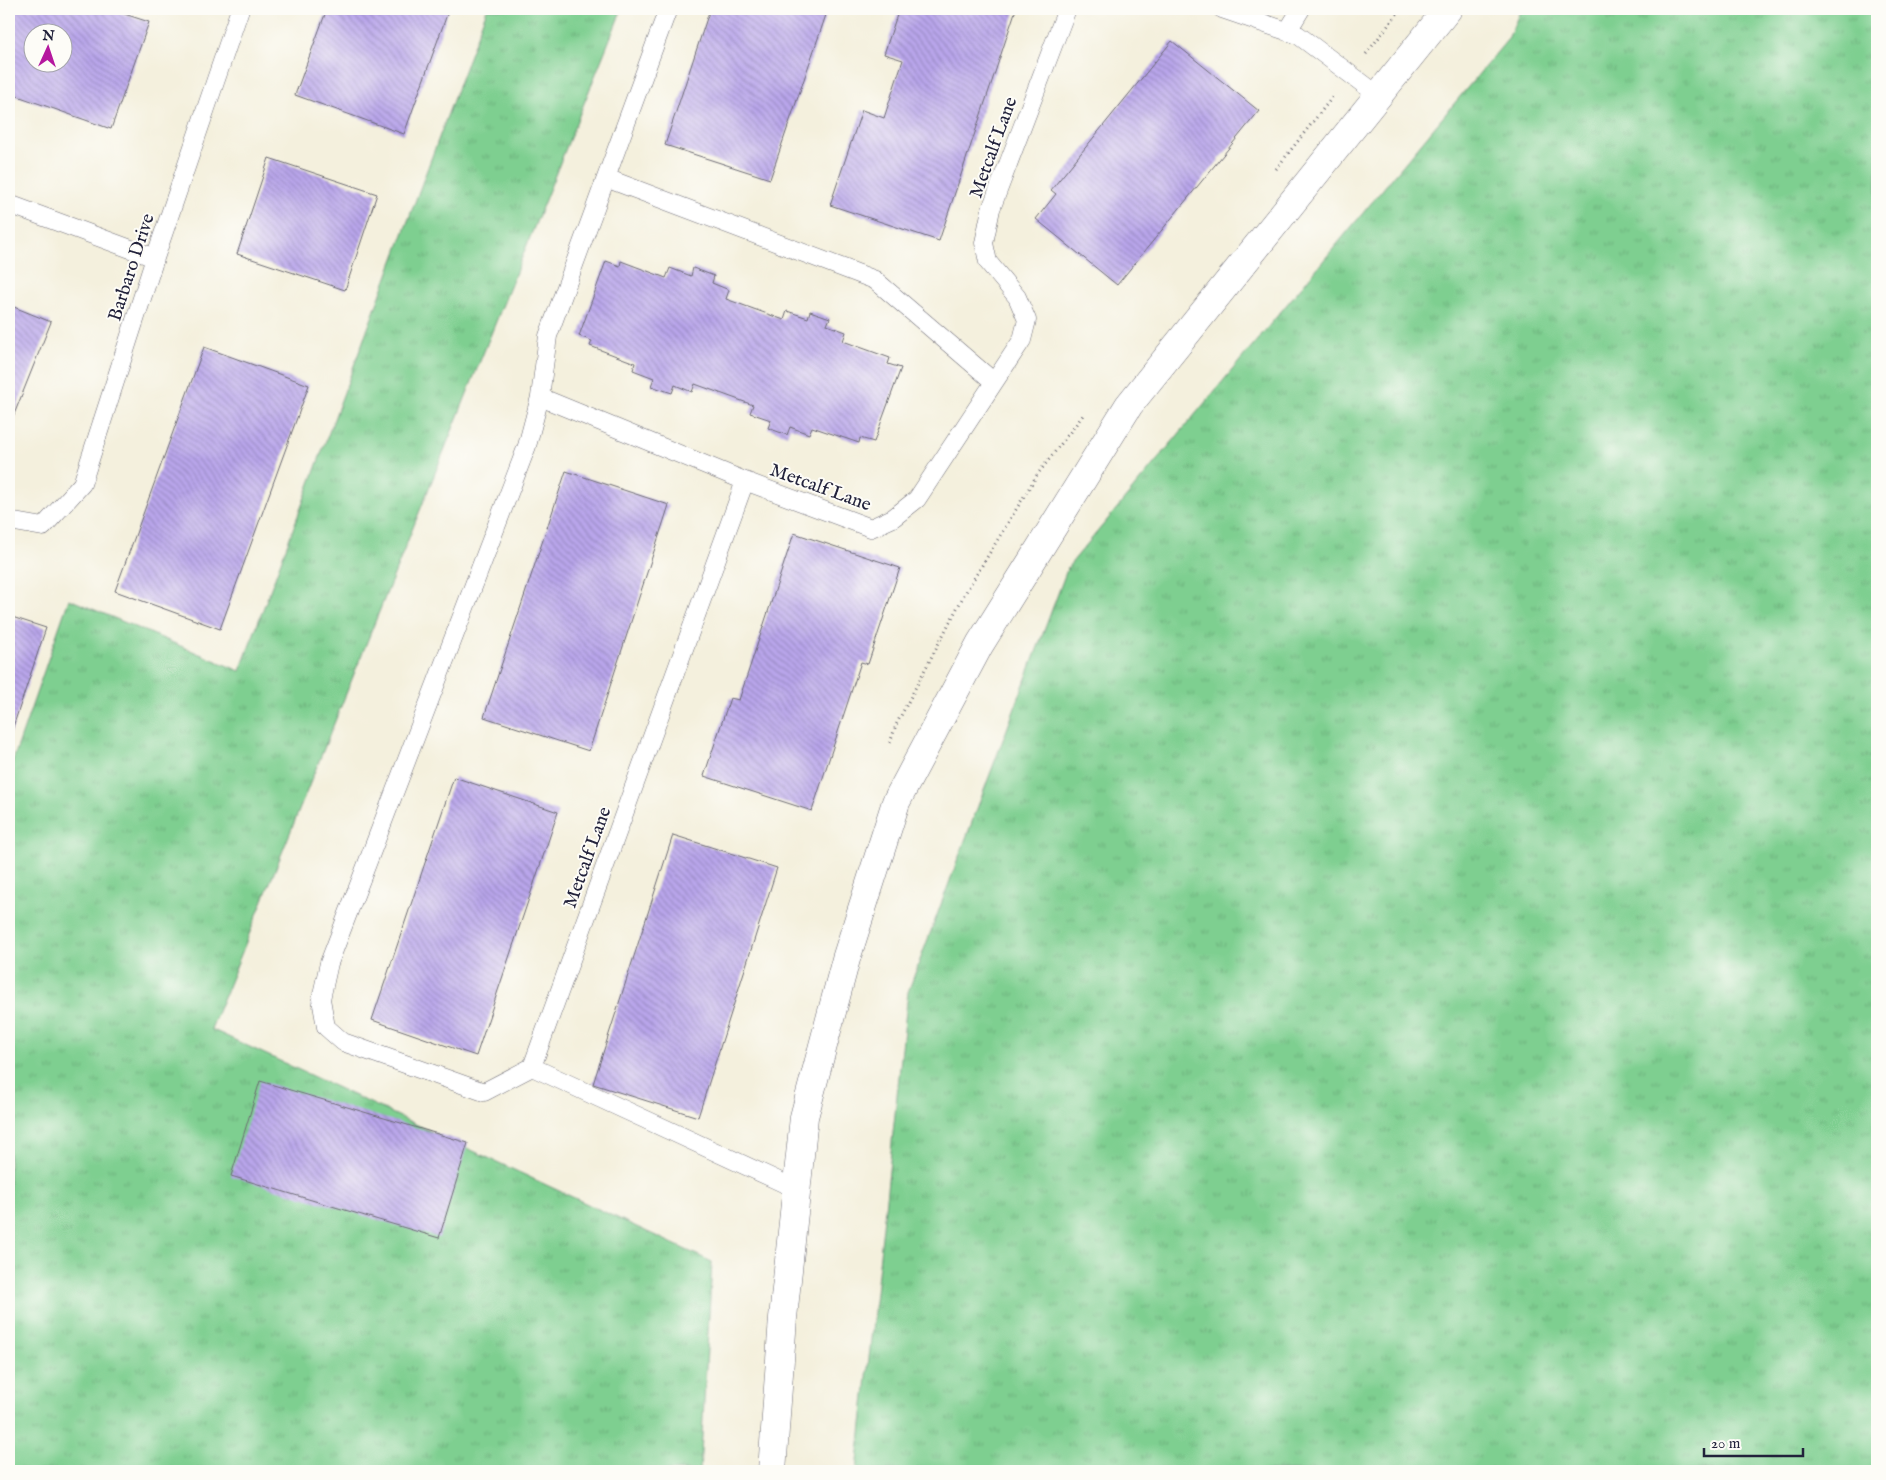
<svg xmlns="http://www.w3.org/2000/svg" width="1886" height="1480" font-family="'IM FELL English',serif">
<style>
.grass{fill:url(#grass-tufts);stroke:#507866}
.building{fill:url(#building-back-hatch);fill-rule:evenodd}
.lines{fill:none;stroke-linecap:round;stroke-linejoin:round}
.lane-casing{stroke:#6c6a74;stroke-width:19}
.street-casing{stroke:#6c6a74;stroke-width:29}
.path{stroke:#6c6a74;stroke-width:3;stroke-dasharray:1 4;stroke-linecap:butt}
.lane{stroke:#fff;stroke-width:18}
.street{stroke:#fff;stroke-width:28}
.labels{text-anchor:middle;stroke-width:4;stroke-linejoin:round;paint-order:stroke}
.street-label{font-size:19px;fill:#22223b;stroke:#fdfcf7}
</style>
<defs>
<pattern id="grass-tufts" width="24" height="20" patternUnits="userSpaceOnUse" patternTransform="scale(1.25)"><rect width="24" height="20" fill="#7ecf90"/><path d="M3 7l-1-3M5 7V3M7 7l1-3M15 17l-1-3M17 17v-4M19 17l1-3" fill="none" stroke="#6db17d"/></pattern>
<pattern id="building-back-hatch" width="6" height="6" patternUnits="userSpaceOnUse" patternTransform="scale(1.25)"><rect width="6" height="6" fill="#b9a6eb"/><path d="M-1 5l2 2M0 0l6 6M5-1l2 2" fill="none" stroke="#9687c0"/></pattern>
</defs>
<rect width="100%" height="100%" fill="#fdfcf7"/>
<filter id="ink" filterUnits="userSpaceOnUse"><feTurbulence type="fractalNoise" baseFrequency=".02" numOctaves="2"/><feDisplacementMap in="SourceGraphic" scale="10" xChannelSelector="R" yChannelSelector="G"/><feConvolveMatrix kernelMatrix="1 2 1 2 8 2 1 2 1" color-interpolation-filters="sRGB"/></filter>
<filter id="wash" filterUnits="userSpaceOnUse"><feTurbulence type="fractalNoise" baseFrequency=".0096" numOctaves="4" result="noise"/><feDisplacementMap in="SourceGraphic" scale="20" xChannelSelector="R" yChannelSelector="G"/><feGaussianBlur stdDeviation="1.12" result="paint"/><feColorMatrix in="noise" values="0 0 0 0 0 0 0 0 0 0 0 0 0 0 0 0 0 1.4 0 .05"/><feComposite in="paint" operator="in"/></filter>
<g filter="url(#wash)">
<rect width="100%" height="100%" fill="#f4f0dd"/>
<!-- grass -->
<path class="grass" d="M 487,9 L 622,9 L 211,1029 L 712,1262 L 700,1471 L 9,1471 L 9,766 L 11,766 L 69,599 L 240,671 Z
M 1521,9 L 1877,9 L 1877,1471 L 857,1471 L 908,992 L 1068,567 L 1508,39 Z"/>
<g id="blocks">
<!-- building -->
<path class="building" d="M 9,9 L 109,9 L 149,22 L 111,129 L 9,93 ZM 32,32 L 62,32 L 62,62 L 32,62 Z
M 327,9 L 449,9 L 404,134 L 295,95 Z
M 710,9 L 828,9 L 770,179 L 665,145 Z
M 899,9 L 1016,9 L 939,241 L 830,205 L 862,110 L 884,118 L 903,60 L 884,54 Z
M 1172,41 L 1259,111 L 1117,285 L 1036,219 L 1056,194 L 1051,190 Z
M 269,158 L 377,194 L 345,290 L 237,254 Z
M 606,261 L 620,266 L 621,261 L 666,278 L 670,268 L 691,276 L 693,268 L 714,276 L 712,283 L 729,290 L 726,299 L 784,320 L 787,311 L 808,318 L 810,311 L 830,318 L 827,325 L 846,332 L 843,341 L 890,358 L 888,364 L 901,368 L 874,442 L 860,438 L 859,443 L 812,427 L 809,434 L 790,427 L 787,435 L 768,428 L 771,420 L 750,413 L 753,405 L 695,384 L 692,392 L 675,385 L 672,393 L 651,386 L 654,378 L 633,370 L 635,363 L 590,346 L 592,341 L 579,336 Z
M 9,305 L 51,322 L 9,427 Z
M 204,347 L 309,385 L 220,629 L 115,591 Z
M 566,471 L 669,505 L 589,751 L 484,717 Z
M 794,533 L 900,568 L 868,664 L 861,662 L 812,811 L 704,776 L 730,698 L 739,700 Z
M 9,616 L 46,628 L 9,739 Z
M 454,777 L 558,812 L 476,1056 L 372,1020 Z
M 673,835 L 777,868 L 698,1117 L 593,1084 Z
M 260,1081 L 468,1143 L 439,1238 L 231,1176 Z"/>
</g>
</g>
<g filter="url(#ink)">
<use href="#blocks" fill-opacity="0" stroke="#6c6a74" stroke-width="1"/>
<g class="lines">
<defs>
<path id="lane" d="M 668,9 L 548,336 L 540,397 L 527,446 L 329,963 L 321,999 L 326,1027 L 343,1042 L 484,1092 L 532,1067 L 796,1189
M 1222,9 L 1298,35 L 1378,95
M 1287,32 L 1301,9
M 606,178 L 875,280 L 994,382
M 9,204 L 155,258
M 540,397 L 745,481
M 9,521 L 43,527 L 82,484 L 155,258 L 240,9
M 532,1067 L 745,481 L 871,528 L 893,518 L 917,499 L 1022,340 L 1027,320 L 1017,297 L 988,262 L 984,243 L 991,209 L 1067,9"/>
<path id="street" d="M 772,1471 L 783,1318 L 804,1117 L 846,959 L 896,802 L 980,644 L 1129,405 L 1448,9"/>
</defs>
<!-- lane casing -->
<use href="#lane" class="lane-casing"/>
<!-- street casing -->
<use href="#street" class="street-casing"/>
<!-- path -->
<path class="path" d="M 1366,54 L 1401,9
M 1276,169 L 1334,95
M 890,743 L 896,725 L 964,595 L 1037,475 L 1084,414"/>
<!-- lane -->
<use href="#lane" class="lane"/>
<!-- street -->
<use href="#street" class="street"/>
</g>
</g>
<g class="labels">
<!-- street labels -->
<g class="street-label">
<text transform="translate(992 147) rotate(-70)" y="7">Metcalf Lane</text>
<text transform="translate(130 267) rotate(-72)" y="7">Barbaro Drive</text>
<text transform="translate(821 486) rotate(20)" y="7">Metcalf Lane</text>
<text transform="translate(586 857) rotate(-70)" y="7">Metcalf Lane</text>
</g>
</g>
<!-- margin -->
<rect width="1886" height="1480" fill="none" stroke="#fdfcf7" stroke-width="30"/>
<!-- north arrow -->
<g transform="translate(48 48) rotate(3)"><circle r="24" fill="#fdfcf7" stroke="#a5a5ac"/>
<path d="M0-4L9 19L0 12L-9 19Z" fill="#b5179e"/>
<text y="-8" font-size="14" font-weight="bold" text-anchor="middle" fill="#22223b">N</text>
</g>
<!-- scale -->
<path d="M1704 1448v8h99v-8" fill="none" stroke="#22223b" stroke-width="2.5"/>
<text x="1711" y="1448" font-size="15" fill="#22223b" stroke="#fdfcf7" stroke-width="4" paint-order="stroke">20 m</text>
</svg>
